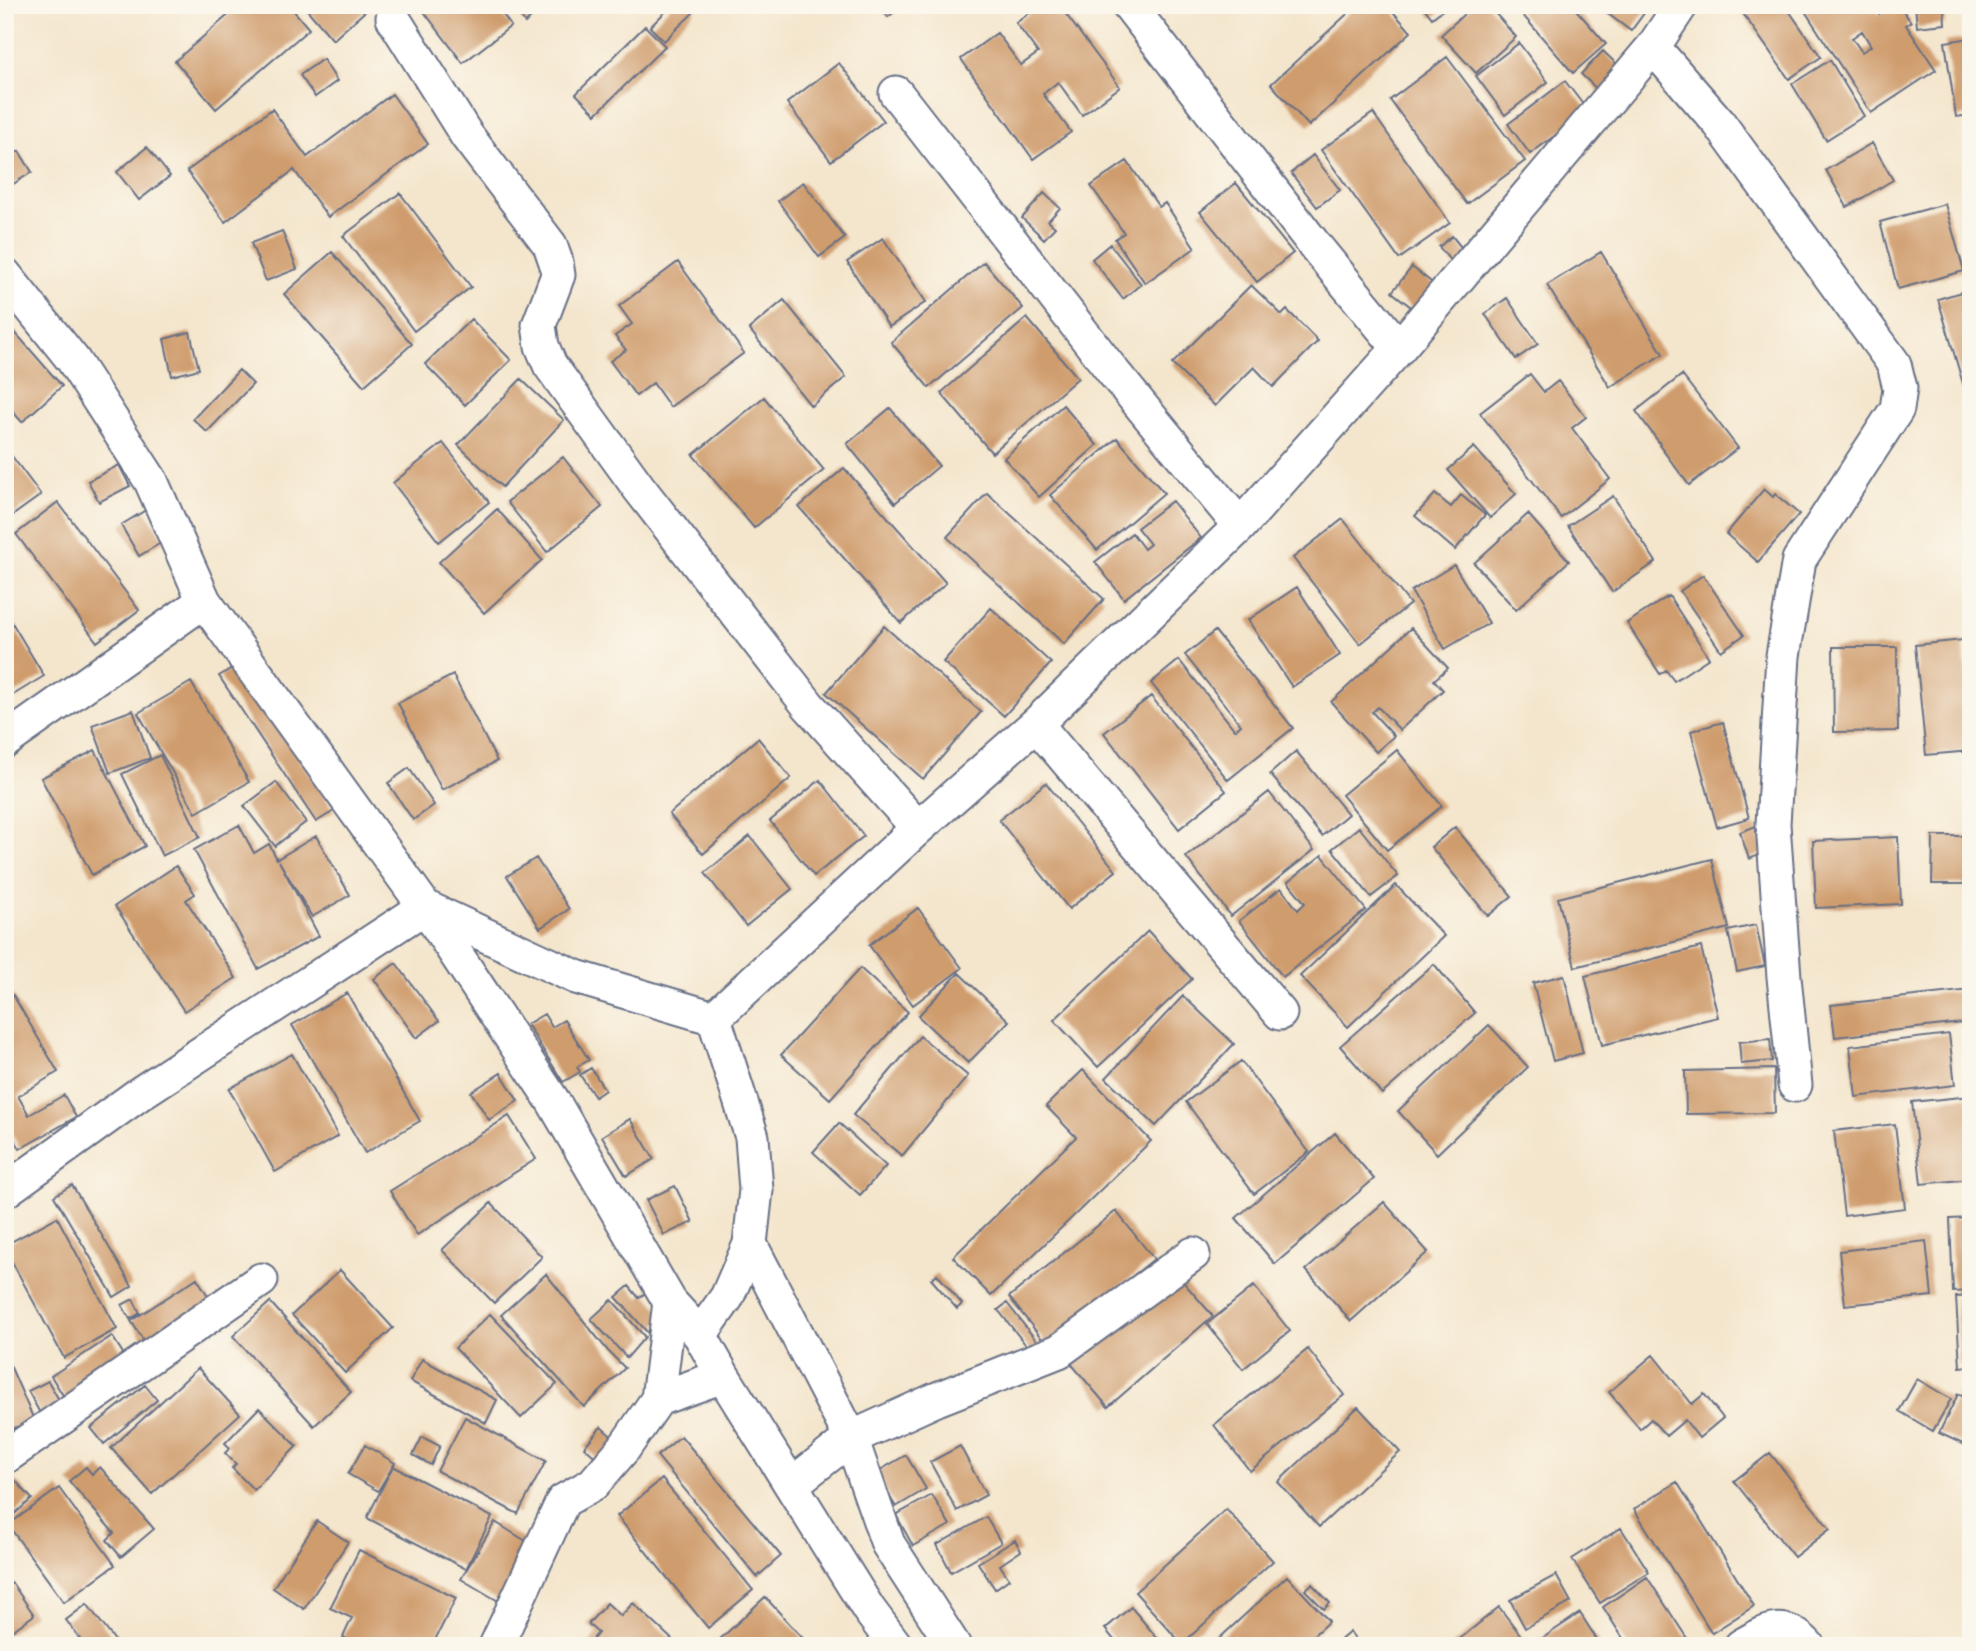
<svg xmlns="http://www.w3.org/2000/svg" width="1976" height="1651" font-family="'Shantell Sans',sans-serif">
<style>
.building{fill:#cf9c6d;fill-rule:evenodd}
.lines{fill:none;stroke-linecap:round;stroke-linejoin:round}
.minor-casing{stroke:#676f85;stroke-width:37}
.minor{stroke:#fff;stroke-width:33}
</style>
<rect width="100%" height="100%" fill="#fbf7ec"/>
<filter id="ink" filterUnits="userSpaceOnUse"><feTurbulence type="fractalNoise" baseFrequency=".0143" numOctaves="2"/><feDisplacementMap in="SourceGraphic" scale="14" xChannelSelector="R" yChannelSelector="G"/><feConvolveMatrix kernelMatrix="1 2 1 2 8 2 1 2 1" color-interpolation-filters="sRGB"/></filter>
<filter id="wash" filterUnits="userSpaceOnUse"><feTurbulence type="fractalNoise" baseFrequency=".00686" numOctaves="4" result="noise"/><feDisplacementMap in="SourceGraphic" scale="28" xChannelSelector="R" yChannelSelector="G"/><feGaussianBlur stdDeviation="1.57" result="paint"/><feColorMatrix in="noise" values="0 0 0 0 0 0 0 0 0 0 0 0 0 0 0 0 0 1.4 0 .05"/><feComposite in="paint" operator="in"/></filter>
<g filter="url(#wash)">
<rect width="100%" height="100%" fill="#f4e6cd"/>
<g id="blocks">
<!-- building -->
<path class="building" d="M 230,5 L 289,5 L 309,29 L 216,109 L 175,61 L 234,10 Z
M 303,5 L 372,5 L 333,40 Z
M 419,5 L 496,5 L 511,26 L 463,63 Z
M 511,5 L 546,5 L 525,23 Z
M 672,5 L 690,5 L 695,11 L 664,41 L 650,27 Z
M 879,5 L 903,5 L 888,17 Z
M 1040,5 L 1059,5 L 1120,87 L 1082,115 L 1058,82 L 1043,94 L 1071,132 L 1033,159 L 961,59 L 997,33 L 1021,65 L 1038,53 L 1016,23 Z
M 1357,5 L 1387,5 L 1411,32 L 1309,126 L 1271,84 Z
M 1422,5 L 1449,5 L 1432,18 Z
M 1474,5 L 1488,5 L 1516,37 L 1476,73 L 1441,35 Z
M 1514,5 L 1572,5 L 1606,44 L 1573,73 Z
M 1596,5 L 1650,5 L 1631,31 Z
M 1737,5 L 1785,5 L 1821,57 L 1789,79 Z
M 1801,5 L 1873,5 L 1879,14 L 1884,11 L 1880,5 L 1899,5 L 1911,22 L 1906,25 L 1936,70 L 1871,113 ZM 1862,31 L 1871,46 L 1862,52 L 1852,38 Z
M 1915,5 L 1944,5 L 1945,24 L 1917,27 Z
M 645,26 L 665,46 L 596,114 L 576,94 Z
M 1971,38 L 1971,115 L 1956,117 L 1945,42 Z
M 1519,43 L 1548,82 L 1505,115 L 1476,76 Z
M 1603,51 L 1626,73 L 1604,96 L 1581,74 Z
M 1447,57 L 1525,161 L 1467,204 L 1390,100 Z
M 323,59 L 337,81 L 315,97 L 300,75 Z
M 1830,60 L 1864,116 L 1826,140 L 1792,84 Z
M 839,63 L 884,121 L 831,161 L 787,103 Z
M 1565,81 L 1588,111 L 1530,154 L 1508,124 Z
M 392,94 L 428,144 L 328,217 L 294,170 L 225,222 L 187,171 L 272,109 L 307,157 Z
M 1373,113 L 1450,223 L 1399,259 L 1321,150 Z
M 1872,143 L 1893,180 L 1847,207 L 1826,170 Z
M 147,147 L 170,176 L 139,200 L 117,172 Z
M 19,151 L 32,172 L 10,186 L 5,177 L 5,160 Z
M 1313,155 L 1340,190 L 1317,207 L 1291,173 Z
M 1127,161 L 1159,207 L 1165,203 L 1195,248 L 1145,283 L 1115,239 L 1124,233 L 1091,186 Z
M 803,182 L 845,238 L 819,257 L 778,201 Z
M 1236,183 L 1293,253 L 1257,282 L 1200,212 Z
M 400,193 L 471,287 L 414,331 L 343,236 Z
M 1044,193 L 1060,208 L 1048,221 L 1055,227 L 1044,239 L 1022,218 Z
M 1945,204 L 1964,271 L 1898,289 L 1880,222 Z
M 282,231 L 297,269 L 266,281 L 251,243 Z
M 1452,236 L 1470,258 L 1457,269 L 1439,247 Z
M 883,238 L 926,302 L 889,327 L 847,262 Z
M 1110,244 L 1141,284 L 1123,299 L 1092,259 Z
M 332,252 L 412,344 L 364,386 L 284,294 Z
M 1601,252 L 1663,354 L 1610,387 L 1547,285 Z
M 678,262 L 744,353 L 670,407 L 653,383 L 636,396 L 610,361 L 626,350 L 615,336 L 632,324 L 619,306 Z
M 984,262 L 1023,308 L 929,388 L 891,342 Z
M 1412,267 L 1440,289 L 1420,314 L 1392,292 Z
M 1251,285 L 1282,315 L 1287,310 L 1318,341 L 1273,387 L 1254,367 L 1215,406 L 1172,364 Z
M 1971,289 L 1971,385 L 1964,387 L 1938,299 Z
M 1507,298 L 1538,344 L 1516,359 L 1485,314 Z
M 784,300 L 846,377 L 811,406 L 749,329 Z
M 1027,318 L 1078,378 L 992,453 L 941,393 Z
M 471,319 L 511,360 L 465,405 L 425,364 Z
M 13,330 L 62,386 L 22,422 L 5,403 L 5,337 Z
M 190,332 L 199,369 L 172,376 L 164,339 Z
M 239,370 L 253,384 L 207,432 L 193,419 Z
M 1530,374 L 1544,392 L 1558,381 L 1586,417 L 1572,428 L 1610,479 L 1561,518 L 1480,413 Z
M 1682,375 L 1738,448 L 1689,485 L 1659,445 L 1660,444 L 1636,411 Z
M 521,379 L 564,420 L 502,487 L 458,445 Z
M 764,397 L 824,470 L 754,528 L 693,455 Z
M 1063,405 L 1097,445 L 1039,497 L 1004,458 Z
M 890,408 L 939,466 L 895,503 L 847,444 Z
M 1117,438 L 1164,493 L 1097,550 L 1050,495 Z
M 443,443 L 489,502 L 439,542 L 393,483 Z
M 5,447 L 41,495 L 5,521 Z
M 1474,447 L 1516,494 L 1490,518 L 1448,470 Z
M 563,457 L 602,507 L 547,552 L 507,502 Z
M 119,465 L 130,486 L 99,502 L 88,481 Z
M 844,468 L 946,583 L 901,623 L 799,507 Z
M 1764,489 L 1773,497 L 1775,494 L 1799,514 L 1758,562 L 1726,534 Z
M 987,493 L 1104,599 L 1064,644 L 947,537 Z
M 1435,494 L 1451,507 L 1461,495 L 1485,515 L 1455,550 L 1415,516 Z
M 1971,494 L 1971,513 L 1969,514 L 1967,495 Z
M 1613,496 L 1656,562 L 1612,592 L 1568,526 Z
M 1172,501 L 1201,538 L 1124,599 L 1095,562 L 1132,533 L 1144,549 L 1150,544 L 1137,528 Z
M 58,502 L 139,610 L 97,642 L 16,534 Z
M 497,509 L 542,560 L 484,613 L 439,562 Z
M 146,510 L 164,541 L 139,556 L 121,525 Z
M 1528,514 L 1569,561 L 1516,610 L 1474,563 Z
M 1343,519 L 1410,604 L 1360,644 L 1293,558 Z
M 1454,565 L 1489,623 L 1445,649 L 1411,591 Z
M 1703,575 L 1744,635 L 1721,651 L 1680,591 Z
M 1297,587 L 1340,655 L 1292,687 L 1248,620 Z
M 1669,596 L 1709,658 L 1674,681 L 1666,670 L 1660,674 L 1627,623 Z
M 991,608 L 1051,663 L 1004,716 L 943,662 Z
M 5,611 L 44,676 L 5,700 Z
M 884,626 L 981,712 L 923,779 L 826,693 Z
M 1411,628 L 1448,668 L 1434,680 L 1443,690 L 1400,730 L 1378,707 L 1372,712 L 1394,736 L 1376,752 L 1331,702 Z
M 1215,631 L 1293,728 L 1228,780 L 1151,683 L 1179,660 L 1235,730 L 1241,725 L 1185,655 Z
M 1963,640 L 1971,723 L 1971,751 L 1926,755 L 1915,645 Z
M 1833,647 L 1897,647 L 1898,731 L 1834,732 Z
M 237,665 L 334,811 L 316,822 L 219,676 Z
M 453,675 L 497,761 L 442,790 L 398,703 Z
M 191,682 L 249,782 L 196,813 L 138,713 Z
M 1151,696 L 1226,791 L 1179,829 L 1104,733 Z
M 133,710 L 150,758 L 110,773 L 92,725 Z
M 1723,722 L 1749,818 L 1717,827 L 1691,731 Z
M 758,738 L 791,778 L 703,854 L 669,814 Z
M 95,750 L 145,846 L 92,875 L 41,778 Z
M 1397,750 L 1442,806 L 1387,850 L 1342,795 Z
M 1296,751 L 1348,814 L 1322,836 L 1270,774 Z
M 160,755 L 200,837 L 162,856 L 122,774 Z
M 409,768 L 434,805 L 413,820 L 388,783 Z
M 820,780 L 864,836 L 814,876 L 770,821 Z
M 276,782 L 306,822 L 275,846 L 244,806 Z
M 1046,783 L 1116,871 L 1069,909 L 999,820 Z
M 1269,792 L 1314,850 L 1231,916 L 1186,857 Z
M 239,825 L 254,853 L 269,844 L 277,859 L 316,836 L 350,895 L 312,917 L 279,861 L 319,936 L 258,969 L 194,850 Z
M 1756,826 L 1765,853 L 1749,859 L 1740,832 Z
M 1359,827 L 1398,876 L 1371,897 L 1332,849 Z
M 1455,827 L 1512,896 L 1488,916 L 1431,847 Z
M 750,836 L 792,889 L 746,926 L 705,873 Z
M 1933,836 L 1971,836 L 1971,884 L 1932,884 Z
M 1898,837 L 1901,904 L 1816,908 L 1813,841 Z
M 1322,855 L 1366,910 L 1283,977 L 1239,921 L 1281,888 L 1298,910 L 1305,903 L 1288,882 Z
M 536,858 L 569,909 L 540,928 L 507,876 Z
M 1712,859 L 1729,928 L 1575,967 L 1558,898 Z
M 176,866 L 195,894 L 186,900 L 236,978 L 184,1011 L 115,906 Z
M 1396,885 L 1444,936 L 1348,1027 L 1300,976 Z
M 918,908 L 962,968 L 913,1005 L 869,945 Z
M 1756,925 L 1765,966 L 1737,972 L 1728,931 Z
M 1148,931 L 1192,979 L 1098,1067 L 1054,1020 Z
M 1701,947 L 1718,1017 L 1602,1045 L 1585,976 Z
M 396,963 L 439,1021 L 416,1038 L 374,979 Z
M 1434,964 L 1475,1013 L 1382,1094 L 1340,1046 Z
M 860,968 L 908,1012 L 830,1099 L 781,1055 Z
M 959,973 L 1009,1021 L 968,1063 L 918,1016 Z
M 1564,975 L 1583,1053 L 1553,1061 L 1533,983 Z
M 1971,990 L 1971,1022 L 1835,1037 L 1831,1005 Z
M 347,993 L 420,1121 L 365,1153 L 292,1025 Z
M 13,995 L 58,1072 L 18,1096 L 29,1115 L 64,1095 L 76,1117 L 20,1149 L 5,1122 L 5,1000 Z
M 1183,996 L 1234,1044 L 1156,1126 L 1106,1078 Z
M 544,1014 L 552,1027 L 564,1020 L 589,1060 L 577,1067 L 580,1072 L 563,1082 L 527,1024 Z
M 1489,1025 L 1528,1067 L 1437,1154 L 1398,1111 Z
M 1949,1034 L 1955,1085 L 1856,1097 L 1850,1046 Z
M 920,1036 L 968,1076 L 902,1156 L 853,1115 Z
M 1770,1039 L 1772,1061 L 1741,1064 L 1739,1042 Z
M 292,1054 L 338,1136 L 275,1172 L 229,1089 Z
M 1241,1061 L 1309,1152 L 1254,1194 L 1186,1102 Z
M 591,1068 L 605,1090 L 595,1097 L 580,1075 Z
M 1774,1069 L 1775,1113 L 1686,1114 L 1685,1071 Z
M 1083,1070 L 1151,1141 L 991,1296 L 953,1257 L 1076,1137 L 1046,1106 Z
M 501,1073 L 518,1101 L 489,1120 L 471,1092 Z
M 1971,1096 L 1971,1179 L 1921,1184 L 1912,1102 Z
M 509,1116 L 536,1159 L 417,1235 L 390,1191 Z
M 630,1119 L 654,1159 L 626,1176 L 602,1136 Z
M 839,1123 L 886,1166 L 860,1195 L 813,1152 Z
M 1895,1124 L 1905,1208 L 1844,1216 L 1834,1131 Z
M 1335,1133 L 1374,1179 L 1275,1264 L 1236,1218 Z
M 72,1185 L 132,1286 L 114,1297 L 54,1196 Z
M 675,1186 L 693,1222 L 664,1235 L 646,1200 Z
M 1384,1202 L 1428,1252 L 1351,1321 L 1306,1270 Z
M 491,1203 L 542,1257 L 494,1303 L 442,1250 Z
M 1116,1211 L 1154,1259 L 1047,1345 L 1009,1297 Z
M 57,1217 L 117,1329 L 64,1358 L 5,1249 L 5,1245 Z
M 1971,1218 L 1971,1291 L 1953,1292 L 1950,1219 Z
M 1926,1241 L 1932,1296 L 1845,1305 L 1839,1251 Z
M 1172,1269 L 1213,1316 L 1108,1407 L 1068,1360 Z
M 340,1270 L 393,1328 L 345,1373 L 292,1315 Z
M 546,1274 L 608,1351 L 625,1368 L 584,1407 L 501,1315 Z
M 937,1274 L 962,1304 L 957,1309 L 931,1279 Z
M 197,1278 L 213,1304 L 148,1347 L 131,1321 Z
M 629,1286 L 639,1298 L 645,1293 L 661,1311 L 660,1322 L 648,1333 L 616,1297 Z
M 1254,1286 L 1290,1331 L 1243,1369 L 1207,1324 Z
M 1971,1296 L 1971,1366 L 1960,1367 L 1956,1297 Z
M 133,1299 L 140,1313 L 130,1319 L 122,1305 Z
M 612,1300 L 645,1337 L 627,1358 L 591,1319 Z
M 270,1302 L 351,1392 L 314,1426 L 233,1336 Z
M 1007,1303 L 1042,1348 L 1033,1354 L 998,1310 Z
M 490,1314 L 557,1384 L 521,1418 L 455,1348 Z
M 112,1336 L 131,1366 L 69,1405 L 51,1376 Z
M 1308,1349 L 1344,1395 L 1250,1471 L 1214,1425 Z
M 5,1354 L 34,1420 L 5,1432 Z
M 1653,1355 L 1692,1404 L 1704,1394 L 1723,1418 L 1699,1438 L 1685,1420 L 1666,1436 L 1651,1419 L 1640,1429 L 1609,1392 Z
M 422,1359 L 497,1400 L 486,1423 L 410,1381 Z
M 198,1368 L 240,1414 L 152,1494 L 111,1448 Z
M 1917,1379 L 1951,1399 L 1933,1431 L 1899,1411 Z
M 48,1381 L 62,1405 L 42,1417 L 28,1391 Z
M 145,1385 L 157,1400 L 104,1444 L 91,1428 Z
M 1958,1394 L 1971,1400 L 1971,1437 L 1967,1446 L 1939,1433 Z
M 1358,1407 L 1400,1452 L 1319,1527 L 1278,1482 Z
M 259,1408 L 297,1446 L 254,1490 L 232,1468 L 236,1464 L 225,1453 L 230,1448 L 225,1443 Z
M 465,1417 L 546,1461 L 518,1514 L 437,1471 Z
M 601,1427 L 618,1442 L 601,1462 L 584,1447 Z
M 681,1436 L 781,1556 L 757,1577 L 657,1456 Z
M 422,1437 L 440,1446 L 431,1465 L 413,1455 Z
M 365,1445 L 395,1463 L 378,1491 L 348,1474 Z
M 960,1446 L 986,1495 L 957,1511 L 930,1462 Z
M 1770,1453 L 1830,1529 L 1794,1557 L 1734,1481 Z
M 906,1455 L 926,1489 L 896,1507 L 875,1473 Z
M 393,1466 L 492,1517 L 466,1569 L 367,1518 Z
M 86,1467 L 92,1474 L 100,1467 L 154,1529 L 121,1557 L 107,1540 L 114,1533 L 69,1481 Z
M 662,1479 L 753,1590 L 708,1628 L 617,1516 Z
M 15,1480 L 32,1499 L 5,1522 L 5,1489 Z
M 1677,1482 L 1754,1606 L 1712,1633 L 1634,1509 Z
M 59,1488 L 115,1565 L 64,1602 L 8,1525 Z
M 932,1495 L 950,1525 L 913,1546 L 896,1515 Z
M 1226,1509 L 1273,1561 L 1182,1644 L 1135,1592 Z
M 986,1517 L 1001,1543 L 951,1572 L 937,1545 Z
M 317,1521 L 348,1542 L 304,1609 L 273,1588 Z
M 495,1522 L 534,1546 L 500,1602 L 461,1579 Z
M 1621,1528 L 1649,1572 L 1600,1603 L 1572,1559 Z
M 1015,1540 L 1021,1551 L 1000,1565 L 1009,1579 L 995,1589 L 978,1563 Z
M 359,1550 L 456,1598 L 432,1646 L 360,1646 L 343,1637 L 352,1618 L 330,1608 Z
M 1556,1575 L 1571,1602 L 1525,1628 L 1510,1600 Z
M 1287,1576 L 1329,1621 L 1302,1646 L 1211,1646 Z
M 1647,1577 L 1692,1646 L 1628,1646 L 1603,1607 Z
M 12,1583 L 34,1615 L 5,1636 L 5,1588 Z
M 1312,1584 L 1330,1603 L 1324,1609 L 1305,1590 Z
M 765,1597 L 810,1646 L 716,1646 L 715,1644 Z
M 607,1603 L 621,1616 L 633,1603 L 679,1646 L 587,1646 L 598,1633 L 588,1624 Z
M 87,1604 L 119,1646 L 85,1646 L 66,1620 Z
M 1131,1607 L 1158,1639 L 1150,1646 L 1119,1646 L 1105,1629 Z
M 1499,1607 L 1523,1638 L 1513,1646 L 1451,1646 Z
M 1580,1613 L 1601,1646 L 1531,1646 Z
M 1350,1632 L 1361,1646 L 1333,1646 Z"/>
</g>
</g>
<g filter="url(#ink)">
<use href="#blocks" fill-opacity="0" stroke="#676f85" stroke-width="2"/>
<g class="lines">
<defs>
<path id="minor" d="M 1129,5 L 1316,247 L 1399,348
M 393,18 L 467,136 L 550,245 L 556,262 L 558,275 L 539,325 L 542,346 L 550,365 L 639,488 L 808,705 L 918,828
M 1653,47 L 1719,123 L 1894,364 L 1900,388 L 1897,409 L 1799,560 L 1783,656 L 1773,824 L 1784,977 L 1795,1085
M 896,93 L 1114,373 L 1240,526
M 5,275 L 73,360 L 151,481 L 204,601 L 425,907 L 553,1101 L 670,1302 L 700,1335 L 723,1376 L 869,1610 L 896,1646
M 1036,724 L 1280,1013
M 5,741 L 204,601
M 714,1018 L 918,828 L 1036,724 L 1240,526 L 1399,348 L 1653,47 L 1681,5
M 5,1191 L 142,1092 L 425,907 L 576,977 L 714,1018
M 750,1244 L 851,1438 L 888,1544 L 954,1646
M 700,1335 L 727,1297 L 750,1244 L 756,1190 L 752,1137 L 714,1018
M 658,1399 L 723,1376
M 5,1457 L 261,1280
M 791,1485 L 851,1438 L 937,1399 L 1059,1351 L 1193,1254
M 496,1646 L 563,1501 L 593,1484 L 624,1448 L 658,1399 L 670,1302
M 1741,1646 C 1767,1631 1784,1620 1808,1646"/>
</defs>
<!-- minor casing -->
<use href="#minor" class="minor-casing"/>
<!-- minor -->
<use href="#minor" class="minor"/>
</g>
</g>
<!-- margin -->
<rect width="1976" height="1651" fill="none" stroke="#fbf7ec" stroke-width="28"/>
</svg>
